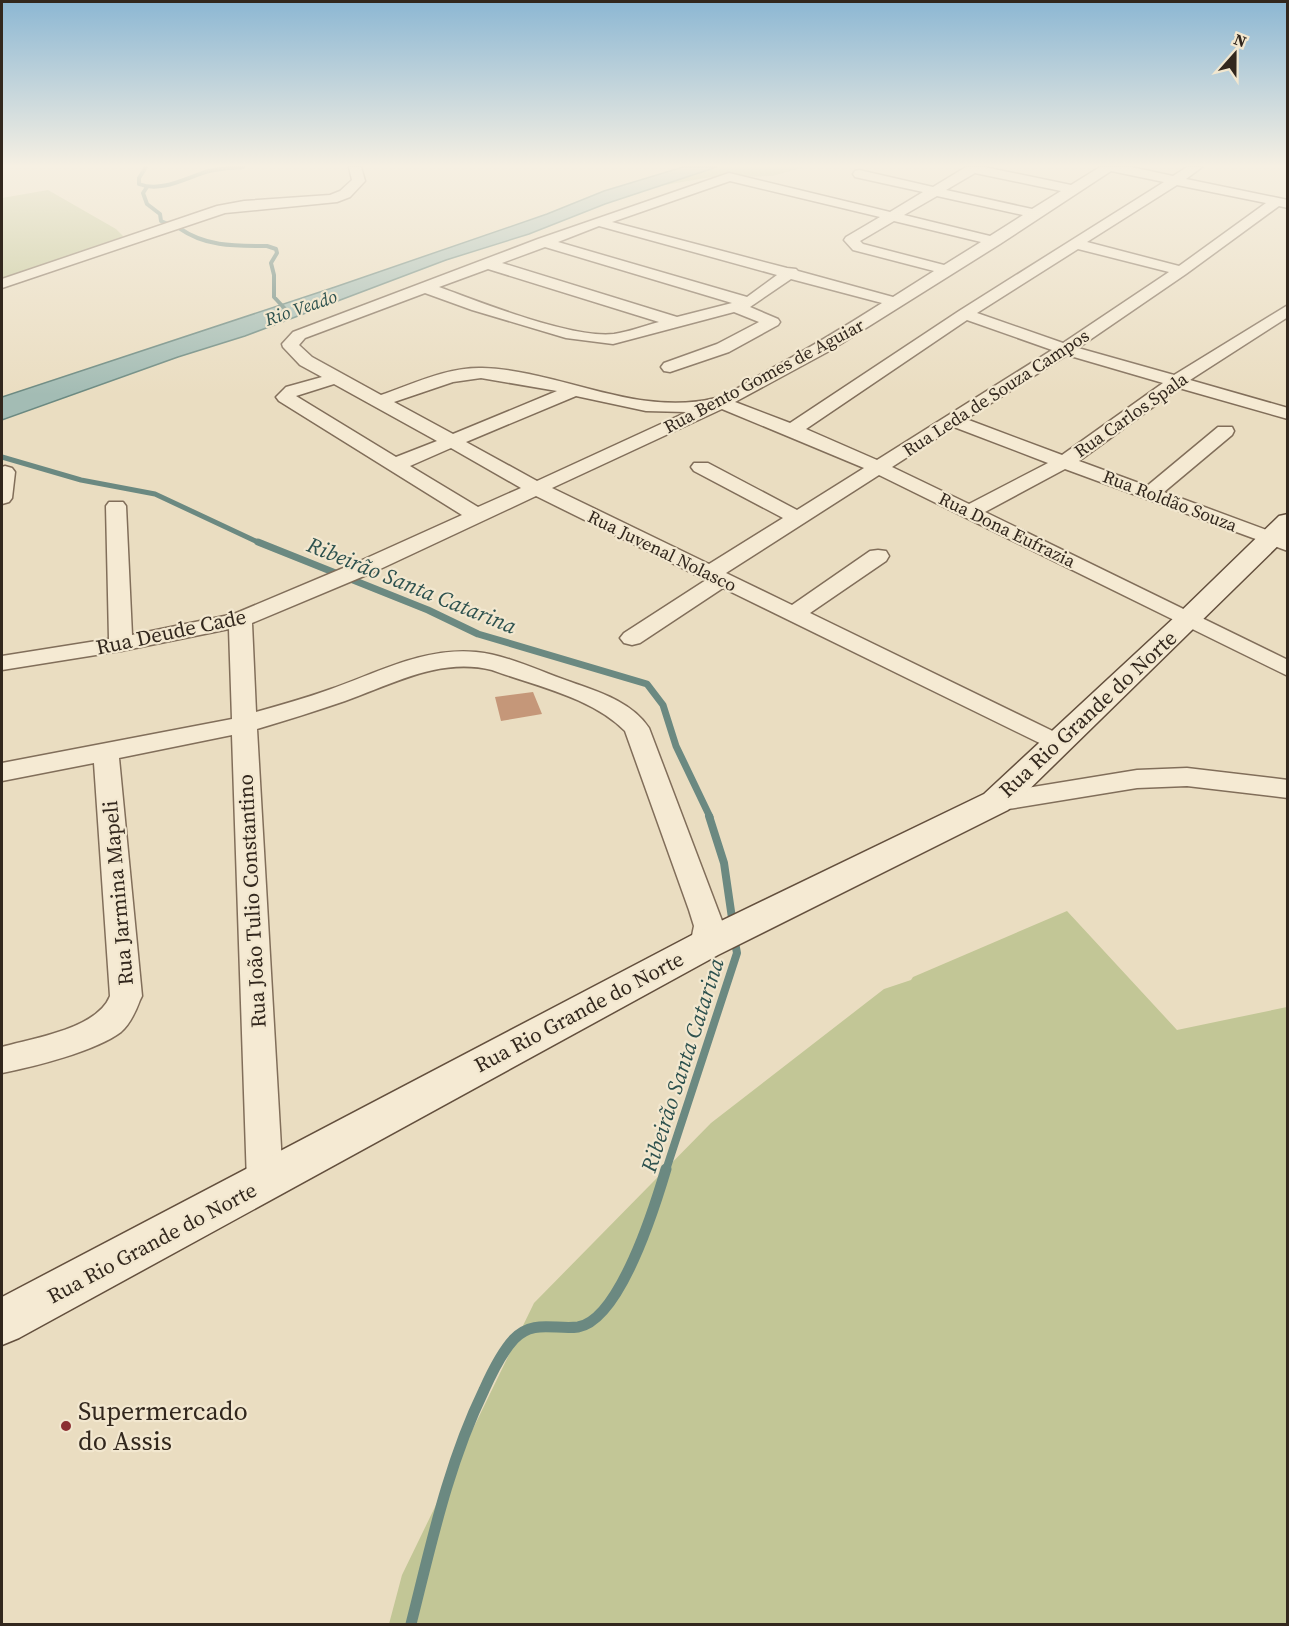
<svg xmlns="http://www.w3.org/2000/svg" width="1289" height="1626" font-family="'Source Serif 4',serif">
<style>
.green{fill:#c2c696}
.water{fill:#a3bcb4;stroke:#6b8981;stroke-width:1.5}
.lines{fill:none;stroke-linecap:round;stroke-linejoin:round}
.stream-far4{stroke:#6b8981;stroke-width:4}
.stream-far3{stroke:#6b8981;stroke-width:5}
.stream-far2{stroke:#6b8981;stroke-width:7}
.stream-far1{stroke:#6b8981;stroke-width:8}
.stream{stroke:#6b8981;stroke-width:11}
.building{fill:#c59779}
.minor-casing{stroke:#816e5a;stroke-width:3}
.secondary-casing{stroke:#634f3d;stroke-width:3}
.minor{fill:#f5ead3;fill-rule:evenodd}
.secondary{fill:#f5ead3;fill-rule:evenodd}
.poi-dot{fill:#8b2f31;stroke:#f2e7cf;stroke-width:2}
.labels{text-anchor:middle;stroke-width:4.5;stroke-linejoin:round;paint-order:stroke}
.far-water-label{font-size:18px;font-style:italic;fill:#2d514e;stroke:#f2e7cf}
.far-street-label{font-size:18px;fill:#32271d;stroke:#f2e7cf}
.street-label{font-size:21px;fill:#32271d;stroke:#f2e7cf}
.water-label{font-size:22px;font-style:italic;fill:#2d514e;stroke:#f2e7cf}
.near-poi-label{font-size:26px;fill:#32271d;stroke:#f2e7cf;text-anchor:start}
</style>
<rect width="100%" height="100%" fill="#eaddc1"/>
<!-- green -->
<path class="green" d="M 717,167 L 805,167 L 772,176 L 711,177 L 659,186 Z
M 48,190 L 116,229 L 123,236 L 119,242 L 39,266 L 2,285 L 2,198 Z
M 1067,911 L 1177,1030 L 1287,1007 L 1287,1624 L 389,1624 L 402,1575 L 534,1303 L 711,1123 L 884,989 L 911,980 L 913,977 Z"/>
<!-- water -->
<path class="water" d="M 683,167 L 717,167 L 605,204 L 529,234 L 446,260 L 245,336 L 178,357 L 2,420 L 2,397 L 335,287 L 547,214 L 604,191 Z"/>
<g class="lines">
<!-- stream-far4 -->
<path class="stream-far4" d="M 146,167 L 139,178 L 139,184 C 162,193 187,177 209,171 C 220,168 232,168 243,167
M 147,187 L 143,193 L 147,204 L 160,214 L 161,221 L 170,225
M 179,228 C 206,247 235,246 267,246 L 276,249 L 277,253 L 271,263 L 274,275 L 274,297 L 287,311"/>
<!-- stream-far3 -->
<path class="stream-far3" d="M 2,457 L 81,480 L 155,494 L 262,544"/>
<!-- stream-far2 -->
<path class="stream-far2" d="M 258,542 L 428,610 L 478,634 L 647,684 L 663,705 L 676,746 L 710,817"/>
<!-- stream-far1 -->
<path class="stream-far1" d="M 709,816 L 724,863 L 733,925
M 666,1170 L 737,953 L 734,937"/>
<!-- stream -->
<path class="stream" d="M 411,1624 C 431,1545 448,1464 484,1390 C 492,1372 501,1353 514,1339 C 533,1319 555,1330 578,1327 C 620,1320 655,1206 666,1169"/>
</g>
<!-- building -->
<path class="building" d="M 533,692 L 542,714 L 501,721 L 495,697 Z"/>
<g class="lines">
<defs>
<path id="minor" d="M 349,167 L 361,167 L 365,181 L 350,197 L 337,202 L 225,213 L 2,288 L 2,279 L 217,206 L 244,201 L 330,195 L 340,191 L 352,180 Z
M 966,167 L 984,167 L 1071,185 L 1100,167 L 1131,167 L 1173,176 L 1187,167 L 1202,167 L 1186,179 L 1288,200 L 1288,208 L 1279,206 L 1186,274 L 1078,348 L 1174,375 L 1288,305 L 1288,317 L 1190,380 L 1288,408 L 1288,419 L 1179,388 L 1079,461 L 1147,486 L 1218,427 L 1232,427 L 1234,431 L 1232,435 L 1164,492 L 1288,538 L 1288,551 L 1065,469 L 985,512 L 1288,660 L 1288,676 L 879,475 L 726,573 L 792,605 L 870,551 L 878,550 L 886,551 L 889,556 L 886,561 L 810,613 L 1067,738 L 1071,744 L 1067,750 L 1058,752 L 723,588 L 640,643 L 632,645 L 624,643 L 620,638 L 624,633 L 706,580 L 536,496 L 376,571 L 252,623 L 256,712 C 281,705 306,698 331,689 C 377,673 425,647 476,652 C 508,655 541,672 571,682 C 599,692 632,702 649,728 L 724,926 L 720,945 L 716,953 L 705,957 L 694,953 L 690,945 L 694,926 L 689,910 L 625,731 C 591,697 535,686 492,670 C 440,657 393,684 345,701 C 316,711 287,720 257,729 L 283,1182 L 277,1193 L 265,1198 L 253,1193 L 247,1182 L 232,735 L 119,758 L 142,996 L 140,1000 C 136,1011 130,1024 121,1032 C 96,1051 33,1067 2,1073 L 2,1047 C 33,1038 97,1029 110,996 L 94,763 L 2,781 L 2,763 L 232,719 L 229,629 L 121,651 L 2,670 L 2,656 L 109,639 L 106,506 L 109,502 L 123,502 L 126,506 L 132,635 L 234,614 L 360,561 L 462,515 L 279,401 L 276,397 L 286,387 L 322,377 L 300,365 L 283,347 L 282,344 L 293,332 L 538,239 L 729,173 L 890,212 L 923,192 L 855,177 L 853,174 L 855,171 L 859,170 L 933,187 ZM 1111,171 L 1164,182 L 959,311 L 790,423 L 735,402 L 831,350 L 1000,244 ZM 975,173 L 1061,191 L 1032,209 L 946,190 ZM 730,181 L 880,217 L 846,237 L 844,240 L 853,250 L 934,271 L 893,297 L 798,271 L 796,269 L 787,268 L 612,222 ZM 1177,185 L 1266,203 L 1179,266 L 1087,242 ZM 937,196 L 1023,215 L 990,236 L 904,215 ZM 894,221 L 981,242 L 944,265 L 863,244 L 860,241 ZM 599,226 L 777,275 L 747,297 L 558,242 ZM 545,247 L 732,303 L 677,317 L 502,263 ZM 1078,249 L 1169,272 L 1063,343 L 977,313 ZM 488,269 L 659,322 C 644,326 628,332 614,334 C 572,339 480,302 439,287 ZM 791,279 L 882,303 C 841,329 799,354 756,377 C 744,384 729,395 716,398 C 637,418 560,370 482,368 C 447,367 413,384 381,395 L 312,357 L 299,345 L 305,338 L 425,293 L 472,310 L 566,338 L 613,344 L 734,312 L 759,322 L 717,344 L 664,363 L 661,367 L 664,371 L 670,372 L 729,352 L 778,325 L 780,322 L 778,319 L 750,307 ZM 967,320 L 1052,350 L 877,460 L 806,429 ZM 1067,355 L 1163,383 L 1062,455 L 966,419 ZM 481,378 L 557,391 L 453,434 L 394,402 L 453,382 ZM 334,384 L 437,441 L 396,457 L 296,396 ZM 576,396 L 646,411 L 687,412 L 537,481 L 466,442 ZM 722,409 L 864,468 L 797,510 L 708,463 L 694,463 L 691,467 L 694,471 L 783,518 L 709,564 L 552,488 ZM 954,427 L 1048,463 L 969,504 L 892,467 ZM 451,448 L 521,488 L 478,507 L 410,466 Z
M 5,466 L 12,468 L 15,472 L 12,498 L 9,502 L 2,504 L 2,467 Z
M 1187,768 L 1288,780 L 1288,798 L 1187,786 L 1137,788 L 996,811 L 987,809 L 983,802 L 987,795 L 996,793 L 1137,770 Z"/>
<path id="secondary" d="M 1288,514 L 1288,536 L 1008,810 L 718,955 L 19,1338 L 2,1345 L 2,1297 L 692,935 L 984,794 L 1177,615 L 1279,516 Z"/>
</defs>
<!-- minor casing -->
<use href="#minor" class="minor-casing"/>
<!-- secondary casing -->
<use href="#secondary" class="secondary-casing"/>
<!-- minor -->
<use href="#minor" class="minor"/>
<!-- secondary -->
<use href="#secondary" class="secondary"/>
</g>
<!-- sky -->
<linearGradient id="sky" x2="0" y2="1"><stop stop-color="#8cb7d3"/><stop offset="0.42" stop-color="#f6f0e3"/><stop offset="1" stop-color="#f6f0e3" stop-opacity="0"/></linearGradient>
<rect width="1289" height="395" fill="url(#sky)"/>
<!-- markers -->
<circle class="poi-dot" cx="66" cy="1426" r="6"/>
<g class="labels">
<!-- far-water labels -->
<g class="far-water-label">
<text transform="translate(301 308) rotate(-19)" y="6">Rio Veado</text>
</g>
<!-- far-street labels -->
<g class="far-street-label">
<text transform="translate(764 376) rotate(-28)" y="6">Rua Bento Gomes de Aguiar</text>
<text transform="translate(996 393) rotate(-33)" y="6">Rua Leda de Souza Campos</text>
<text transform="translate(1131 415) rotate(-35)" y="6">Rua Carlos Spala</text>
<text transform="translate(1170 501) rotate(21)" y="6">Rua Roldão Souza</text>
<text transform="translate(1007 530) rotate(26)" y="6">Rua Dona Eufrazia</text>
<text transform="translate(662 551) rotate(26)" y="6">Rua Juvenal Nolasco</text>
</g>
<!-- street labels -->
<g class="street-label">
<text transform="translate(171 632) rotate(-12)" y="7">Rua Deude Cade</text>
<text transform="translate(1088 714) rotate(-43)" y="7">Rua Rio Grande do Norte</text>
<text transform="translate(118 893) rotate(-95)" y="7">Rua Jarmina Mapeli</text>
<text transform="translate(252 901) rotate(-93)" y="7">Rua João Tulio Constantino</text>
<text transform="translate(579 1012) rotate(-28)" y="7">Rua Rio Grande do Norte</text>
<text transform="translate(152 1243) rotate(-28)" y="7">Rua Rio Grande do Norte</text>
</g>
<!-- water labels -->
<g class="water-label">
<text transform="translate(412 585) rotate(22)" y="8">Ribeirão Santa Catarina</text>
<text transform="translate(682 1065) rotate(-72)" y="8">Ribeirão Santa Catarina</text>
</g>
<!-- near-poi labels -->
<g class="near-poi-label">
<text x="78" y="1420">Supermercado<tspan x="78" dy="30">do Assis</tspan></text>
</g>
</g>
<!-- border -->
<rect width="1289" height="1626" fill="none" stroke="#32271d" stroke-width="6"/>
<!-- north arrow -->
<g transform="translate(1235 54) rotate(21)" stroke="#f2e7cf" stroke-width="4.5" paint-order="stroke">
<path d="M0-4.5L10 22L0 15L-10 22Z" fill="#32271d"/>
<text y="-9" font-size="16" font-weight="bold" text-anchor="middle" fill="#32271d">N</text>
</g>
</svg>
